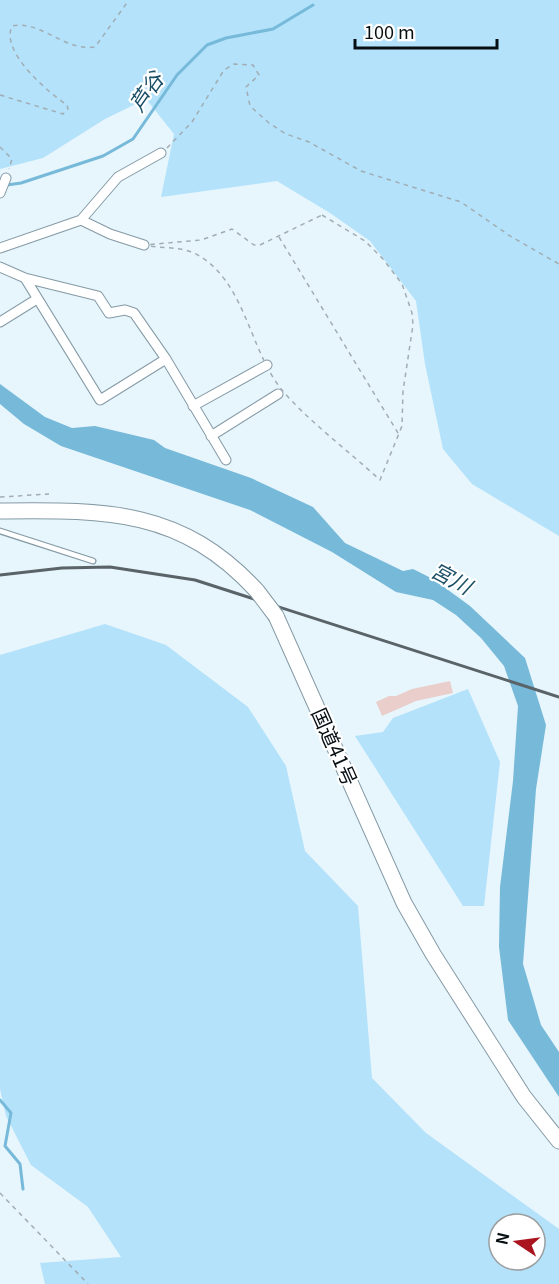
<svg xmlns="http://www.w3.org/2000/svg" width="559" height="1284" font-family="Georgia,'Noto Sans JP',serif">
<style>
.green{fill:#b3e2fa;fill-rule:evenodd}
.water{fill:#76b9d9}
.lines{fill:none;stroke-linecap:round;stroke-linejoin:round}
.stream{stroke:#76b9d9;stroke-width:3}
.building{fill:#e9cecb}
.service-casing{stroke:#849aa5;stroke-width:7}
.minor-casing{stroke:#849aa5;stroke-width:11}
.trunk-casing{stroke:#849aa5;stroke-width:17}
.path{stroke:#a1adb3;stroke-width:1.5;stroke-dasharray:4.5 4.5;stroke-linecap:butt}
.service{stroke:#fff;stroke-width:4.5}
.minor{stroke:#fff;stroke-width:9}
.trunk{stroke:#fff;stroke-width:15}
.rail{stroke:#596368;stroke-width:3}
.trunk-bridge-casing{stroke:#849aa5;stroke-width:17;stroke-linecap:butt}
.trunk-bridge{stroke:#fff;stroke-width:15}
.labels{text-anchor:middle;stroke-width:4.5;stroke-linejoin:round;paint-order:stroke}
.street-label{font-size:20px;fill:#070f13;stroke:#fff}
.water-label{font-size:21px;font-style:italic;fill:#1b5067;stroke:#fff}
</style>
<rect width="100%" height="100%" fill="#e7f5fc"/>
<!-- green -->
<path class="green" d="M 0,0 L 559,0 L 559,536 L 472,484 L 443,449 L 425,364 L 416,301 L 370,241 L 330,213 L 277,181 L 161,197 L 174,134 L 146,99 L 105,119 L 43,158 L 0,169 Z
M 105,624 L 166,645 L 248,707 L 286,766 L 305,851 L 358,906 L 372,1078 L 426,1133 L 559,1229 L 559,1284 L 45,1284 L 40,1263 L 121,1257 L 88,1207 L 31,1165 L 6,1116 L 0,1089 L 0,655 ZM 499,1224 L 535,1224 L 535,1260 L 499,1260 Z
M 468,689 L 500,762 L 484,906 L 463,906 L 355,736 L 383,732 L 393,718 Z"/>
<!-- water -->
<path class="water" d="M 0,384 L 45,417 L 72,428 L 95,426 L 154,440 L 165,448 L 251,478 L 313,507 L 345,543 L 403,571 L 413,569 L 433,579 L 470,606 L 525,658 L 546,725 L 536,789 L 523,964 L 541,1025 L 559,1052 L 559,1097 L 508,1020 L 499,947 L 500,887 L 513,781 L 518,706 L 504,666 L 481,638 L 456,615 L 433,600 L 396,592 L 332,552 L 250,510 L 61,446 L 24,424 L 0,404 Z"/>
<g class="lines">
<!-- stream -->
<path class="stream" d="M 7,185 L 21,183 L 103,156 L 133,139 L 177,75 L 207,45 L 226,38 L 273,29 L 313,5
M 0,1100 L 11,1113 L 5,1146 L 20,1164 L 23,1189"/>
</g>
<!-- building -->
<path class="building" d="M 450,681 L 453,693 L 416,701 L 382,716 L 376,702 L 389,696 L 396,696 L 412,689 Z"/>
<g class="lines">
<defs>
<path id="service" d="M 0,531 L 93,561"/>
<path id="minor" d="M 0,193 L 6,178
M 81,220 L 110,234 L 144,245
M 0,248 L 81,220 L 118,177 L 161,153
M 0,267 L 25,278 L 98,296 L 109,313 L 125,310 L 134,313 L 166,359 L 226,460
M 25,278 L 100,400 L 166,359
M 0,322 L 37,299
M 193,406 L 267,365
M 211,436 L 278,394"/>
<path id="trunk" d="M 0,511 C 105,510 181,508 257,591
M 276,616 L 404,903 L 433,954 L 524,1097 L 559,1141"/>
</defs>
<!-- service casing -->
<use href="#service" class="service-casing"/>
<!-- minor casing -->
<use href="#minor" class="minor-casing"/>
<!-- trunk casing -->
<use href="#trunk" class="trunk-casing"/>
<!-- path -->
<path class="path" d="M 0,95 L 63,114 L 68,109 L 67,105 C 48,92 0,52 12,26 C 41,20 65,52 95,47 L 129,0
M 0,147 L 12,159 L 9,169
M 167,148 L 192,122 L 224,70 L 234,64 L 253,65 L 259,75 L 246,87 L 250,106 L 269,123 L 286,134 L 309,142 L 361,171 L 461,202 L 510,236 L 559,264
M 322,215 L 365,241 L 383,259 L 402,284 L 412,313 L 413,325 L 403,391 L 402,426 L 380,480 C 351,453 307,420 282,390 C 249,350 245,278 194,253 C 179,246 160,249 144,245 L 201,240 L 232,229 L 254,245 L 260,245 Z
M 279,237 L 398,433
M 0,497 L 49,494
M 0,1193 L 88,1284"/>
<!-- service -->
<use href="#service" class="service"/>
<!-- minor -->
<use href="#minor" class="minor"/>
<!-- trunk -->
<use href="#trunk" class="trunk"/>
<!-- rail -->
<path class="rail" d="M 0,575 L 62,568 L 110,567 L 195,580 L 559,697"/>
<defs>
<path id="trunk-bridge" d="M 257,591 L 276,616"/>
</defs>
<!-- trunk-bridge casing -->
<use href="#trunk-bridge" class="trunk-bridge-casing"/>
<!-- trunk-bridge -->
<use href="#trunk-bridge" class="trunk-bridge"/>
</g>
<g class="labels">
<!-- street labels -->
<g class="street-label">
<text transform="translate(334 747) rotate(66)" y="7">国道41号</text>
</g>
<!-- water labels -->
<g class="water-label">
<text transform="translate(147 92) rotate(-55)" y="7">芦谷</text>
<text transform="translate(451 579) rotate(28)" y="7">宮川</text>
</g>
</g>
<!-- north arrow -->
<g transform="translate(517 1242) rotate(283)"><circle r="28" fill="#ffffff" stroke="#9c9fa1" stroke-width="1.5"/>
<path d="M0-4.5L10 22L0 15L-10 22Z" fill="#a9141e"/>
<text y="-9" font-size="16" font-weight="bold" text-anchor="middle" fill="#070f13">N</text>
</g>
<!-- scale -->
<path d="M355 39v9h142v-9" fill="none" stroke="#070f13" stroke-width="3"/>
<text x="364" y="39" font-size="18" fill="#070f13" stroke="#ffffff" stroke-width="4.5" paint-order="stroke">100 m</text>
</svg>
